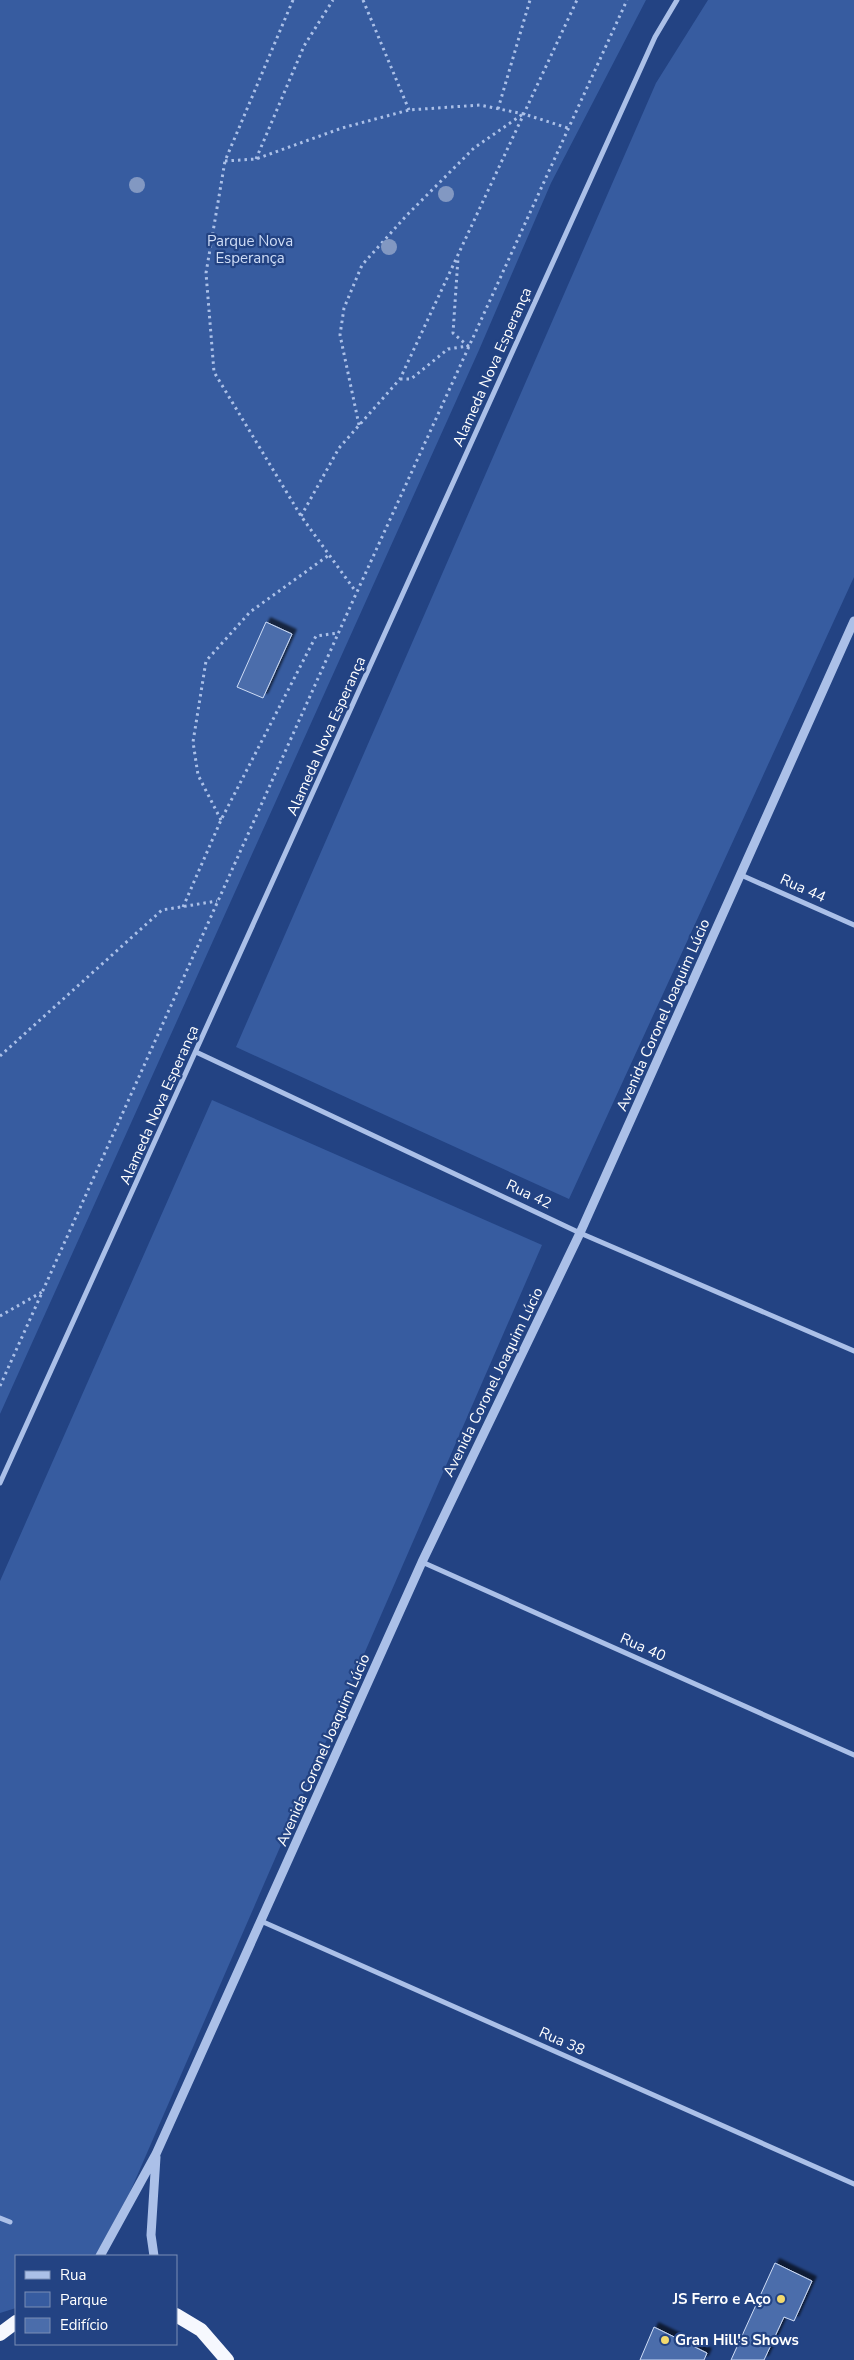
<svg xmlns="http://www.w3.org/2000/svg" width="854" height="2360" font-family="'Nunito Sans',sans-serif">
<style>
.green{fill:#375ca0}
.building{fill:#4b6dab;stroke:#cfddf6;filter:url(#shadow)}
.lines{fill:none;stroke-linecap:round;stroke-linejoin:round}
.path{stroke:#abc0e8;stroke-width:3;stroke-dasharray:2.5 4;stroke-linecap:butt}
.minor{stroke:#abc0e8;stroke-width:5}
.tertiary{stroke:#abc0e8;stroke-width:9}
.trunk{stroke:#f6f8fe;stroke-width:14}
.tree{fill:#8298c2}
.poi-dot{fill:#f3da6e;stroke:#234383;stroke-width:2}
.labels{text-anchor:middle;stroke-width:4.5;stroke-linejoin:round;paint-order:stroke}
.park-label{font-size:15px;fill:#cfddf6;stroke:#234383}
.street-label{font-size:15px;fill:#fff;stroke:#234383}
.poi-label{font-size:15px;font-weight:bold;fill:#fff;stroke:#234383;text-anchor:end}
</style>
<defs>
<filter id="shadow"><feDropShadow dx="4.5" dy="-4.5" stdDeviation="1" flood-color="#0009"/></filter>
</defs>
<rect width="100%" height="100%" fill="#234383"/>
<!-- green -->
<path class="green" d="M 0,0 L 646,0 L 551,183 L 479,350 L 0,1414 Z
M 708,0 L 854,0 L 854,577 L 569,1199 L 236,1047 L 656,83 Z
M 212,1100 L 542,1245 L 130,2192 L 95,2256 L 16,2256 L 16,2308 L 0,2313 L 0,1581 Z"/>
<!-- building -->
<path class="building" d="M 266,622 L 292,634 L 263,698 L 237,687 Z
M 775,2263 L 812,2281 L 794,2321 L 784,2317 L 764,2360 L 731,2360 Z
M 654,2327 L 707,2353 L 704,2360 L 640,2360 Z"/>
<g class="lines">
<!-- path -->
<path class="path" d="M 293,0 L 225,161 L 206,273 L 214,372 L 301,516 L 356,592
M 363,0 L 409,110
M 498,109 L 530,0
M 256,159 L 304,46 L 333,0
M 225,161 L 256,159 L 342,128 L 409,110 L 480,105 L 524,114 L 568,128
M 400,379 L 411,379 L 448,349 L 468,346 L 453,333 L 458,258
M 359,425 L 340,335 L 344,308 L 362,265 L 406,216 L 474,148 L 523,114
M 301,516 L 339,448 L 400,379 L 577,0
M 221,820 L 198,775 L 193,742 L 206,661 L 250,612 L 329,555
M 183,907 L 221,820 L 316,636 L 338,633
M 0,1056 L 162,910 L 217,901
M 0,1316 L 42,1292
M 0,1386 L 351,605 L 627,0"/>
<!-- minor -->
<path class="minor" d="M 741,875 L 854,925
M 196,1052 L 580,1233 L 854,1351
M 0,1483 L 655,37 L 677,0
M 422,1562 L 854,1755
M 261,1921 L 854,2184
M 0,2218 L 10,2222"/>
<!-- tertiary -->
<path class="tertiary" d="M 100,2256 L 156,2154 L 422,1562 L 580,1233 L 854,621
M 154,2256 L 151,2235 L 156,2157"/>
<!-- trunk -->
<path class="trunk" d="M 176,2315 L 201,2330 L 227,2360
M 0,2334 L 16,2322"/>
</g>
<!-- trees -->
<g class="tree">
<circle cx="137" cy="185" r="8"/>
<circle cx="446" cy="194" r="8"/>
<circle cx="389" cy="247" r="8"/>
</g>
<!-- markers -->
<g class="poi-dot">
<circle cx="781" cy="2299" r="5"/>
<circle cx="665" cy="2340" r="5"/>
</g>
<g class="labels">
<!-- park labels -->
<g class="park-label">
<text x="250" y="246">Parque Nova<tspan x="250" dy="17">Esperança</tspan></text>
</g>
<!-- street labels -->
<g class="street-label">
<text transform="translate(492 367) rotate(-66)" y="5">Alameda Nova Esperança</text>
<text transform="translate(326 736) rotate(-66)" y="5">Alameda Nova Esperança</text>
<text transform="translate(803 888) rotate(24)" y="5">Rua 44</text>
<text transform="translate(663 1015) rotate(-66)" y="5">Avenida Coronel Joaquim Lúcio</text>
<text transform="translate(159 1105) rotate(-66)" y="5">Alameda Nova Esperança</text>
<text transform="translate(529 1194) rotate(25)" y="5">Rua 42</text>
<text transform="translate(493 1382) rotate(-64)" y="5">Avenida Coronel Joaquim Lúcio</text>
<text transform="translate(643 1647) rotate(24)" y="5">Rua 40</text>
<text transform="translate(323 1750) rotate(-66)" y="5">Avenida Coronel Joaquim Lúcio</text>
<text transform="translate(562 2041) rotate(24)" y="5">Rua 38</text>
</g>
<!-- poi labels -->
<g class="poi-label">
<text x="771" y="2304">JS Ferro e Aço</text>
<text x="675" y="2345" text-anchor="start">Gran Hill's Shows</text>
</g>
</g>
<!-- legend -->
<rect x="15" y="2255" width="162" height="90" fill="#234383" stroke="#7b8eb5"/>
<rect x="25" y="2271" width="25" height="8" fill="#abc0e8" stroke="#7b8eb5"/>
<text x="60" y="2280" font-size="15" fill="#ffffff">Rua</text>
<rect x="25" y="2292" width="25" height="15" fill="#375ca0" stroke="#7b8eb5"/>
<text x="60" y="2305" font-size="15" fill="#ffffff">Parque</text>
<rect x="25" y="2318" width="25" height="15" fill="#4b6dab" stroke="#7b8eb5"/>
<text x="60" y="2330" font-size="15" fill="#ffffff">Edifício</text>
</svg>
